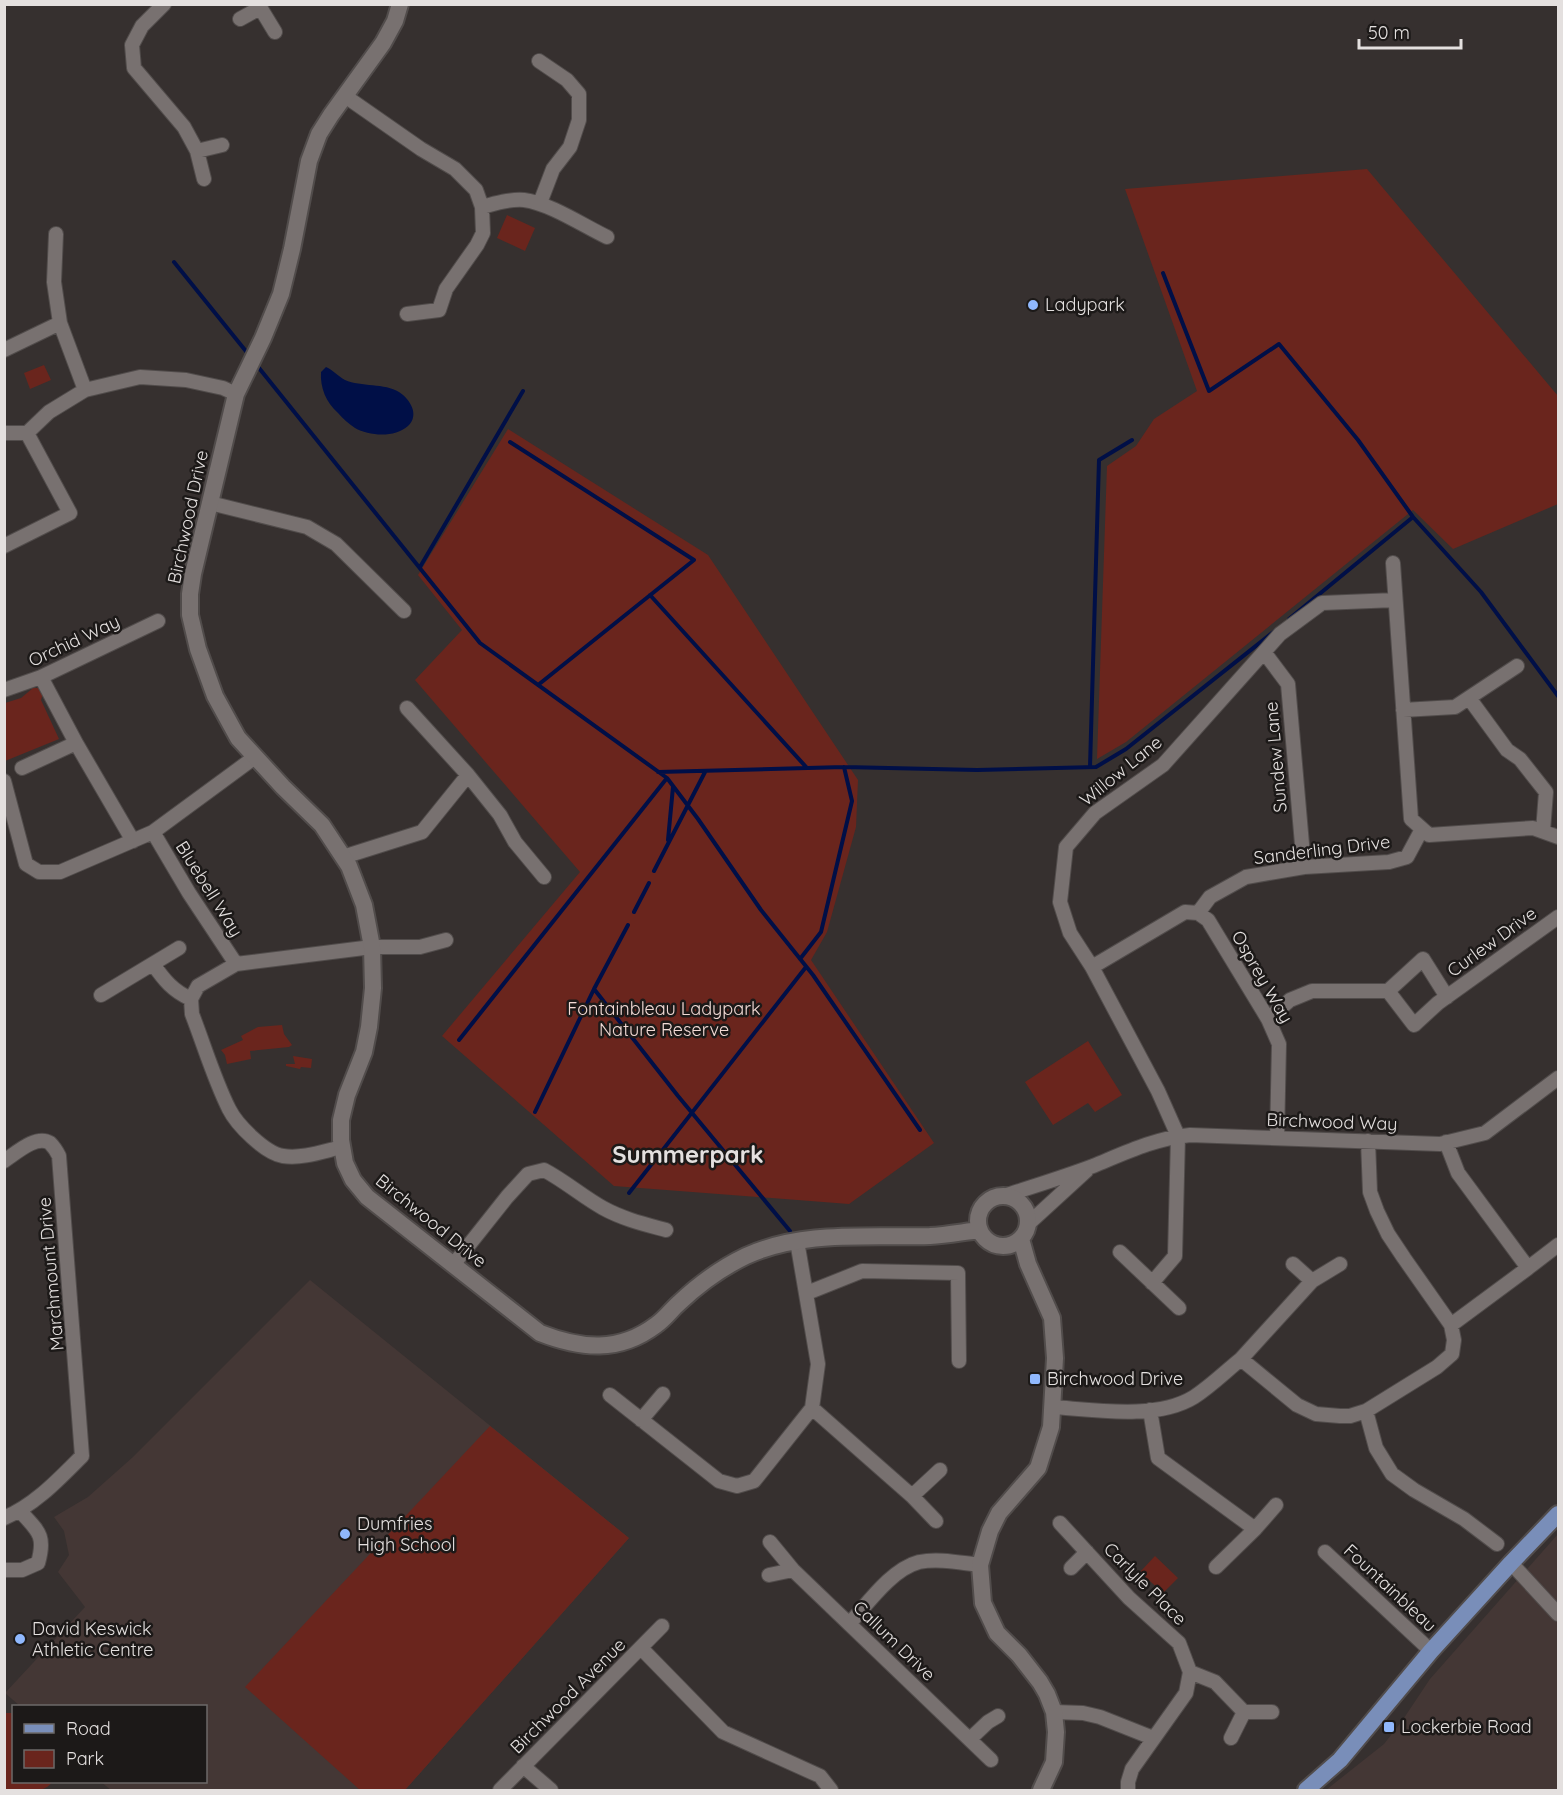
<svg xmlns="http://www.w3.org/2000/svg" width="1563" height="1795" font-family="Quicksand,sans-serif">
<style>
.built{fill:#443735}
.green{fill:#6a251d}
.water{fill:#000f47}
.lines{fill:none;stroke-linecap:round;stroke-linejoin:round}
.stream{stroke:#000f47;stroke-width:4}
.minor-casing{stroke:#514c4b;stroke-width:16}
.tertiary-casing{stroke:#514c4b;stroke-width:20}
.primary-casing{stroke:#514c4b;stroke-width:20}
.minor{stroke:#787170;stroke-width:14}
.tertiary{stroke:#787170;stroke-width:16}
.primary{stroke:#798eb9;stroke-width:16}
.poi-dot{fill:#90b8fd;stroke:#1c1918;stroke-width:2}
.labels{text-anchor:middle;stroke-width:5;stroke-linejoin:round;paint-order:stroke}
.poi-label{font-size:18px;fill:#e4e0df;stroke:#1c1918;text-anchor:start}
.street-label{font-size:18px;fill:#e4e0df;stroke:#1c1918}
.park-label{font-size:18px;fill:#f2dad5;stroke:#1c1918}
.district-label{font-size:24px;font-weight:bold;fill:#e4e0df;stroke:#1c1918}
</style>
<rect width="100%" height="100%" fill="#36302f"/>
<!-- built -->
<path class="built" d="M 310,1280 L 629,1538 L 405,1790 L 111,1790 L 101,1782 L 206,1782 L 206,1706 L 20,1706 L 5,1693 L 85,1607 L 58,1572 L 69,1555 L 64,1531 L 54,1517 L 88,1497 L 133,1457 Z
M 1558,1534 L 1558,1790 L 1326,1790 L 1384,1744 L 1402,1721 L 1430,1679 Z"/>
<!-- green -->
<path class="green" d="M 1367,169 L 1558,396 L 1558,504 L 1453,549 L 1413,510 L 1126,742 L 1097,759 L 1107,466 L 1136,446 L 1154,419 L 1197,391 L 1125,189 Z
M 507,215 L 535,228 L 525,251 L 497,238 Z
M 44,365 L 51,380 L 30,389 L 24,373 Z
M 508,429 L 708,555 L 858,780 L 856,827 L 827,932 L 811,960 L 934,1143 L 849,1204 L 614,1186 L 442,1036 L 580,872 L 415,680 L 462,630 L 418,575 Z
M 33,688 L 39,688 L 43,693 L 41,700 L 59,739 L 5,761 L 5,703 L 21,698 Z
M 282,1025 L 284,1034 L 292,1045 L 289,1047 L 250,1051 L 251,1059 L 227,1064 L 225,1055 L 221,1050 L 243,1040 L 241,1036 L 258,1027 Z
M 1088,1041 L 1122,1095 L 1095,1112 L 1088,1103 L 1053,1125 L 1025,1082 Z
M 293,1056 L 312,1059 L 311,1068 L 301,1067 L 300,1069 L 286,1066 L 286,1064 L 295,1064 Z
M 490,1426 L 629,1538 L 405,1790 L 360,1790 L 245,1687 Z
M 1155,1556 L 1178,1578 L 1163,1593 L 1140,1572 Z
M 4,1713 L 13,1713 L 14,1782 L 52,1782 C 44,1795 19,1791 5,1790 Z"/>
<!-- water -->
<path class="water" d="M 326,367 C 333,370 338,376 345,380 C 361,387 385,383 399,392 C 410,399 420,415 408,426 C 395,438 369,436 355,428 C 349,424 343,419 338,413 C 326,402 320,388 321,372 Z"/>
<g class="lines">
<!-- stream -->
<path class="stream" d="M 174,262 L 249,355
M 1163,273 L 1209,391 L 1279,344 L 1358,440 L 1413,517 L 1481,592 L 1558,696
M 255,363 L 480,643 L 667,778 L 698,819 L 761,910 L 813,975 L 920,1130
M 510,442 L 694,560 L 538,685
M 420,567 L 523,391
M 650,595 L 807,768
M 1289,619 L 1413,517
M 1090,767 L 1099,460 L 1132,440
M 658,772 L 844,767 L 977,770 L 1096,767 L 1126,749 L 1276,630
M 668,840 L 673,787
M 654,871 L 705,772
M 634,912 L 649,883
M 800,959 L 821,932 L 852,801 L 844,767
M 594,989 L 678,1096 L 790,1231
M 459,1040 L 667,778
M 535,1112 L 594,989 L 628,925
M 629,1193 L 806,967"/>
<defs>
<path id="minor" d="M 164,4 L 142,26 L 132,45 L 134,68 L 184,127 L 197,151 L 204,179
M 258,4 L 275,32
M 240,19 L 260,8
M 539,61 L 567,80 L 579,94 L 579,120 L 570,147 L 553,169 L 540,203
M 345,96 L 421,149 L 455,169 L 476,190 L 482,207 L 483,233 L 477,245 L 446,289 L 439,310 L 407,314
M 197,151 L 222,145
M 482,207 C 496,203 510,199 524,200 C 549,203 584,226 607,237
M 56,234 L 54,282 L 60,323 L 85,390
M 4,350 L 60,323
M 4,433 L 27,433
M 27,433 L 49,412 L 85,390 L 140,377 L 186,380 L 223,388 L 236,394
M 210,503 L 307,527 L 336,544 L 404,611
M 4,546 L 70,513 L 27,433
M 1393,563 L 1411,819 L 1429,835 L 1533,828 L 1558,837
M 1264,652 L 1288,684 L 1304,867
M 41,677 L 76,743 L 133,841
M 4,690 L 41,677 L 158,621
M 1469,698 L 1507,750 L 1520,759 L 1546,792 L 1543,831
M 1403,710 L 1455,707 L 1517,666
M 22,768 L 76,743
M 468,775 L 500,815 L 515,842 L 544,877
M 4,781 L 26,864 L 39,872 L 60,872 L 153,832 L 255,757
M 153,832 L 189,893 L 236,964
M 343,857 L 422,832 L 468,775 L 407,708
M 1198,913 L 1208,920 L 1268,1019 L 1279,1044 L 1277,1138
M 153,964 C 164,980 173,991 191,999
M 1092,967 L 1185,912 L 1198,913 L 1210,897 L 1246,877 L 1304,867 L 1389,862 L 1407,857 L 1422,829
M 1388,991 L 1423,959 L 1447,997
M 101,995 L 179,948
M 1268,1019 L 1290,1000 L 1312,991 L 1388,991 L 1414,1025 L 1438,1003 L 1558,917
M 1446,1142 L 1458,1173 L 1528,1268 L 1558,1245
M 342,1147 C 324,1151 303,1159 283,1156 C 265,1153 237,1125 229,1109 C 214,1079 204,1045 192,1014 L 191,999 L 198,986 L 236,964 L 372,947 L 420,947 L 446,940
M 4,1161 C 15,1154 36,1134 50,1143 C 53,1146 57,1152 59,1156 L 82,1456 C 59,1479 35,1505 4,1518
M 1004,1196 C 1034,1186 1064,1177 1093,1166 C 1127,1152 1153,1139 1190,1135 L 1440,1144 L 1485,1133 L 1558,1078
M 1028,1224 L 1087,1170
M 1120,1252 L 1179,1308
M 1293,1264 L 1312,1281
M 453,1265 L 507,1197 L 528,1174 L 544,1170 C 565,1181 583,1197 603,1208 C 623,1219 644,1224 666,1230
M 1152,1283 L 1175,1256 L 1178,1136 L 1158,1091 L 1092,967 L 1070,933 L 1060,902 L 1066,847 L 1095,813 L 1163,765 L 1280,634 L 1322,603 L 1395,600
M 807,1293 L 862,1271 L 958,1273 L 959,1361
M 1451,1325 L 1528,1268
M 1241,1359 L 1312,1281 L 1340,1264
M 610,1395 L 719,1481 L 737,1486 L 754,1481 L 812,1408 L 818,1364 L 797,1241
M 1053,1407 C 1095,1410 1157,1420 1194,1397 C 1211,1386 1226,1371 1241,1359 L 1297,1405 L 1316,1414 L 1340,1416 L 1350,1416 L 1366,1411 L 1437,1367 L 1452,1354 L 1454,1340 L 1451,1325 L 1404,1258 L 1388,1234 L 1377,1211 L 1370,1192 L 1368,1141
M 812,1408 L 912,1496 L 936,1521
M 1150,1410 L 1158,1458 L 1255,1529
M 1366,1411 L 1376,1448 L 1392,1474 L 1414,1490 L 1464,1519 L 1497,1544
M 641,1420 L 663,1394
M 912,1496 L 940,1470
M 1060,1523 L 1129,1598 L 1179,1643 L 1190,1672 L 1186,1693 L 1132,1769 L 1128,1782 L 1128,1790
M 770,1542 L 793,1570 L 991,1760
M 1325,1552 L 1431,1651
M 1511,1563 L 1558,1614
M 1216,1567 L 1255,1529 L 1276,1505
M 1071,1568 L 1087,1552
M 4,1570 L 22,1570 L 38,1563 C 46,1535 38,1531 20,1511
M 769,1575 L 793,1570
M 850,1623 C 868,1603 892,1569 919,1562 C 939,1558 961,1563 980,1565
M 641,1648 L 723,1732 L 820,1776 L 831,1790
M 1190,1672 L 1215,1682 L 1244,1712 L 1231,1738
M 1054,1712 L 1083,1713 L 1100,1717 L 1153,1738
M 1244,1712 L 1272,1712
M 970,1739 L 988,1722 L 998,1716
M 523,1766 L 551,1790
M 500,1790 L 662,1626"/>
<path id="tertiary" d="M 400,4 L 395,21 L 383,43 L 331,115 L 319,134 L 309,161 L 292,249 L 281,294 L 263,338 L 236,394 L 193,574 L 190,594 L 190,615 L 198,649 L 215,696 L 238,738 L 283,787 L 322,825 L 349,866 L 364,905 L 372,947 L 373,988 L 369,1027 L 364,1052 L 347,1095 L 341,1120 L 341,1140 L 345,1163 L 353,1180 L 367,1197 L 540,1333 C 581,1349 619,1353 656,1325 C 665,1319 671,1310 679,1303 C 699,1284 721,1268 746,1256 C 803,1230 868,1238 930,1236 C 946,1235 963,1232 980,1230
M978 1221a25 25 0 1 1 50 0a25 25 0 1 1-50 0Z
M 1021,1239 L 1028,1264 L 1052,1318 L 1055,1358 L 1051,1427 L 1038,1468 L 999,1513 L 990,1531 L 980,1565 L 983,1603 L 997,1633 L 1019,1655 L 1040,1682 L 1047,1694 L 1054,1712 L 1056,1732 L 1054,1762 L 1041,1790"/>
<path id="primary" d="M 1306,1790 L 1340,1760 L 1431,1651 L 1511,1563 L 1558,1514"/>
</defs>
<!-- minor casing -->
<use href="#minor" class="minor-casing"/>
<!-- tertiary casing -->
<use href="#tertiary" class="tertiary-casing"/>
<!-- primary casing -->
<use href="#primary" class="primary-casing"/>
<!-- minor -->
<use href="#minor" class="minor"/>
<!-- tertiary -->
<use href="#tertiary" class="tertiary"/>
<!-- primary -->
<use href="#primary" class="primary"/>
</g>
<!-- markers -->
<g class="poi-dot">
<circle cx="1033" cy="305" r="6"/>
<rect x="1029" y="1373" width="12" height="12" rx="3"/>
<circle cx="345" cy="1534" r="6"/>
<circle cx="20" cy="1639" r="6"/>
<rect x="1383" y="1721" width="12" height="12" rx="3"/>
</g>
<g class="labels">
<!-- poi labels -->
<g class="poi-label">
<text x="1045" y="311">Ladypark</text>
<text x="1047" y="1385">Birchwood Drive</text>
<text x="357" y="1530">Dumfries<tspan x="357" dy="21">High School</tspan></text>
<text x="32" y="1635">David Keswick<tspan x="32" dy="21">Athletic Centre</tspan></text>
<text x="1401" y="1733">Lockerbie Road</text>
</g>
<!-- street labels -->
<g class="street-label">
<text transform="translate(188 517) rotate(-78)" y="6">Birchwood Drive</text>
<text transform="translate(74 641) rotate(-25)" y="6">Orchid Way</text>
<text transform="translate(1276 757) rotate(-95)" y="6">Sundew Lane</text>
<text transform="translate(1121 771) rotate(-39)" y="6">Willow Lane</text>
<text transform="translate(1322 850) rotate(-7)" y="6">Sanderling Drive</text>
<text transform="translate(209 889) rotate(58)" y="6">Bluebell Way</text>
<text transform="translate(1492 942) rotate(-36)" y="6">Curlew Drive</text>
<text transform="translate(1262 977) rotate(60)" y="6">Osprey Way</text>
<text transform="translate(1332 1122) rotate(2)" y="6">Birchwood Way</text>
<text transform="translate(431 1221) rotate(39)" y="6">Birchwood Drive</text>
<text transform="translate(51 1274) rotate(-95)" y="6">Marchmount Drive</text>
<text transform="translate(1145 1584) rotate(45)" y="6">Carlyle Place</text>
<text transform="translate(1390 1588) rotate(43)" y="6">Fountainbleau</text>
<text transform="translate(894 1641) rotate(44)" y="6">Callum Drive</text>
<text transform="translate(568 1696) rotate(-45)" y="6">Birchwood Avenue</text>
</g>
<!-- park labels -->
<g class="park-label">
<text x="664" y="1015">Fontainbleau Ladypark<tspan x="664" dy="21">Nature Reserve</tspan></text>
</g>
<!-- district labels -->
<g class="district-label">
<text x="688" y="1163">Summerpark</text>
</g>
</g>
<!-- border -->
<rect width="1563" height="1795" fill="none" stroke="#e4e0df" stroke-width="12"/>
<!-- legend -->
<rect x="12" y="1705" width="195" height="78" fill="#1c1918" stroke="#6c6968" stroke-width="1.5"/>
<rect x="24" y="1724" width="30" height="9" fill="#798eb9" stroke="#6c6968" stroke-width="1.5"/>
<text x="66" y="1735" font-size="18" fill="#e4e0df">Road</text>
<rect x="24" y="1750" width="30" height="18" fill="#6a251d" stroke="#6c6968" stroke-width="1.5"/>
<text x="66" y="1765" font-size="18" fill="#e4e0df">Park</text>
<!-- scale -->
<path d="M1359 39v9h102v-9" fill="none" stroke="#e4e0df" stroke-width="3"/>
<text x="1368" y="39" font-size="18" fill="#e4e0df" stroke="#1c1918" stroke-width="4.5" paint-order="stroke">50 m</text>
</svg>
